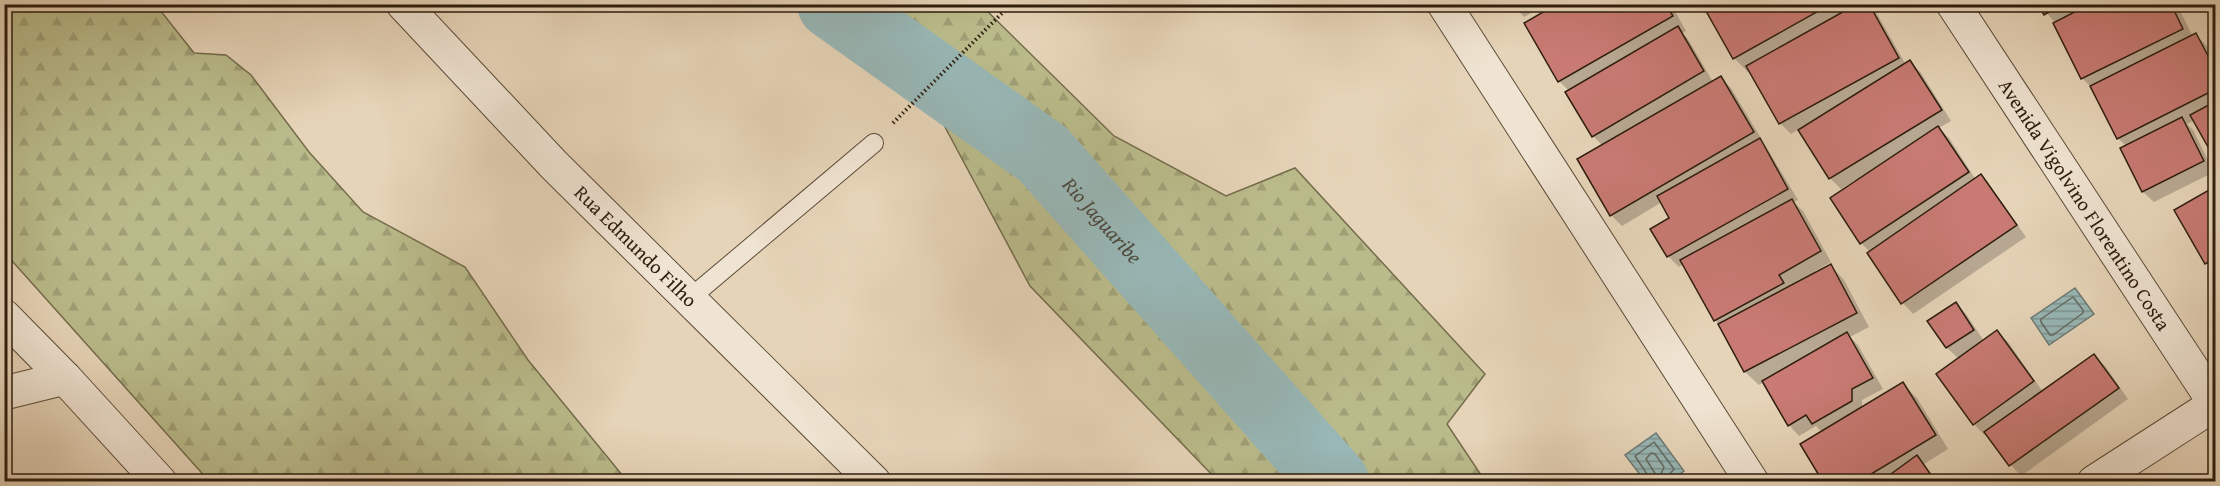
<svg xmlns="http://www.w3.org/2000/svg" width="2220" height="486" font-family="'Gentium Book Plus',serif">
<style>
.forest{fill:url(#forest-firs);stroke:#746c4c;stroke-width:1.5}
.water{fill:url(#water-rules);stroke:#6d7973;stroke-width:1.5}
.shadow{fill:#0003}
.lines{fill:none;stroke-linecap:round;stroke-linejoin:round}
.shore{stroke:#626a62;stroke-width:1.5}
.river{stroke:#98b7b6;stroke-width:70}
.building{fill:#c87a73;stroke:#2d1d0e;stroke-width:1.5}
.lane-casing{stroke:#5b4b38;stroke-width:20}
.street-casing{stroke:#5b4b38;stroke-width:35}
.path{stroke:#2d1d0e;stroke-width:4;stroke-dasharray:1.5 3;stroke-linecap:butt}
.lane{stroke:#efe3d1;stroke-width:18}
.street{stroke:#efe3d1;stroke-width:33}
.labels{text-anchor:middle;stroke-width:6;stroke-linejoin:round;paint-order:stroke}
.street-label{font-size:20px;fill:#2d1d0e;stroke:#efe3d1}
.water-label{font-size:21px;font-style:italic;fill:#4d4b40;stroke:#efe3d1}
</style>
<defs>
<pattern id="forest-firs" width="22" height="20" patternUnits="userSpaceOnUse" patternTransform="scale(1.5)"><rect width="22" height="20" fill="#babb8b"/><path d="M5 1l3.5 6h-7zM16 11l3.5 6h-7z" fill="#a0a077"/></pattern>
<pattern id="water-rules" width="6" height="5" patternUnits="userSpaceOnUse" patternTransform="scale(1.5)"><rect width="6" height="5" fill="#98b7b6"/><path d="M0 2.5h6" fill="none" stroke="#7c9492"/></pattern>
</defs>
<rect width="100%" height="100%" fill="#e6d4b8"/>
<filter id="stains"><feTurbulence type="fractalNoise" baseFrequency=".00333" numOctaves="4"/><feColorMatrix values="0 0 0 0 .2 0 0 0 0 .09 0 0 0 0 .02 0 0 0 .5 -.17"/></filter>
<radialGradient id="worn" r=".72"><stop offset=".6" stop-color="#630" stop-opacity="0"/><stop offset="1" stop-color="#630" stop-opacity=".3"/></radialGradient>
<!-- forest -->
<path class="forest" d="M 4,5 L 156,5 L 194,53 L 226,55 L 251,75 L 309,152 L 363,212 L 465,267 L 528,360 L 627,481 L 209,481 L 5,253 Z
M 789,5 L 981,5 L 1114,136 L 1226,196 L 1295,168 L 1485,374 L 1447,424 L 1485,481 L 1218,481 L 1030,286 L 930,99 Z"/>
<!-- water -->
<path class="water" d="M 2075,288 L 2094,314 L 2049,345 L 2031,318 Z
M 1656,433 L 1684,471 L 1670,481 L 1645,481 L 1625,455 Z"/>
<!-- shadow -->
<path class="shadow" d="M 1512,4 L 1548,4 L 1524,17 Z
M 1560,4 L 1671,4 L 1686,31 L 1682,33 L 1688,39 L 1713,82 L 1721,78 L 1731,88 L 1798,200 L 1793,202 L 1803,211 L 1831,262 L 1815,271 L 1816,274 L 1831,266 L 1844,280 L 1869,327 L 1850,337 L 1858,345 L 1883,389 L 1862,400 L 1862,408 L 1903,384 L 1917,398 L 1948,449 L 1924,464 L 1937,482 L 1825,482 L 1822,432 L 1816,426 L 1799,436 L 1789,425 L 1764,382 L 1759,385 L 1745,372 L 1684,264 L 1679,267 L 1668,256 L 1671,218 L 1662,202 L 1622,226 L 1611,215 L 1603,146 L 1593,136 L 1569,91 L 1559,81 L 1526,24 Z
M 1705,4 L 1869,4 L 1876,12 L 1906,65 L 1910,62 L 1921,73 L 1951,121 L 1939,128 L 1949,138 L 1976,180 L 1981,176 L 1991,187 L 2026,237 L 1913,314 L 1903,303 L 1870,252 L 1861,243 L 1832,199 L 1856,182 L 1855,180 L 1841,189 L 1830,178 L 1799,129 L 1791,134 L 1780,123 L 1751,70 L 1748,72 L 1734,58 Z
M 2040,4 L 2177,4 L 2193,37 L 2196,35 L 2210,49 L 2216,60 L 2216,158 L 2195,120 L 2187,124 L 2193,130 L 2214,172 L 2154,202 L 2143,192 L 2122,149 L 2127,147 L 2118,138 L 2093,89 L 2082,78 L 2055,23 Z
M 2216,188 L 2216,273 L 2206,263 Z
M 1956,304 L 1966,314 L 1984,341 L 1997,332 L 2008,342 L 2043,392 L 2094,356 L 2105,366 L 2128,399 L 2021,476 L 2011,465 L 1987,433 L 1984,435 L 1974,424 L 1959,359 L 1947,348 L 1929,321 Z"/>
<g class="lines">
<!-- shore -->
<path class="shore" d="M 2073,297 L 2083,310 L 2083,313 L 2053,335 L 2050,335 L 2041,322 L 2041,319 Z
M 1651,453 L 1655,454 L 1664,467 L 1660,476 L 1656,475 L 1646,459 Z
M 1649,482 L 1649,477 L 1635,456 L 1654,442 L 1674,469 L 1668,476 L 1668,482"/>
<!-- river -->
<path class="river" id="s1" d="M 832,4 L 1043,154 L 1334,482"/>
</g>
<!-- building -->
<path class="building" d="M 1557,4 L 1666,4 L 1673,16 L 1558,82 L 1524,23 Z
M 1702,4 L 1831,4 L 1733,59 Z
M 1857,4 L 1869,4 L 1899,58 L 1779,124 L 1746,66 Z
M 2038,4 L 2063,4 L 2044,15 Z
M 2090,4 L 2171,4 L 2183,29 L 2081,79 L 2053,23 Z
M 1678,26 L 1704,71 L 1592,137 L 1565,92 Z
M 2196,33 L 2216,71 L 2216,89 L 2117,139 L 2090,86 Z
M 1910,60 L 1942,110 L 1829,179 L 1798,130 Z
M 1721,76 L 1754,132 L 1610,216 L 1577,159 Z
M 2216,101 L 2216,161 L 2190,115 Z
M 2182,117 L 2204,161 L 2142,192 L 2120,148 Z
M 1938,126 L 1969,172 L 1860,244 L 1830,198 Z
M 1760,138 L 1788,189 L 1667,257 L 1650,229 L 1669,218 L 1657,196 Z
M 1981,174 L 2017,225 L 1901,304 L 1867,253 Z
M 2216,186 L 2216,258 L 2205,264 L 2174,210 Z
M 1792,199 L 1821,251 L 1779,275 L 1784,283 L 1714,321 L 1680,260 Z
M 1831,264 L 1857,313 L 1744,372 L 1718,324 Z
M 1956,302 L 1974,330 L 1946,348 L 1927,321 Z
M 1997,330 L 2034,381 L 1973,425 L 1936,374 Z
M 1847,332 L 1873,378 L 1852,389 L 1852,401 L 1812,424 L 1806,415 L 1788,426 L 1762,381 Z
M 2094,354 L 2119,388 L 2009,466 L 1984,432 Z
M 1903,382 L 1936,435 L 1858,482 L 1823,482 L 1800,444 Z
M 1917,455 L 1936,482 L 1880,482 Z"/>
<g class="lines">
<defs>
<path id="lane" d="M 689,299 L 874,143"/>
<g id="street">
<path id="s2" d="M 403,4 L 554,165 L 874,482"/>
<path d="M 1444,4 L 1752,482"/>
<path id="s3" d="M 1953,4 L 2216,405"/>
<path d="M 4,316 L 65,378 L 160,482"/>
<path d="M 4,393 L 65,378"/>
<path d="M 2094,482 L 2215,404"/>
</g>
</defs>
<!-- lane casing -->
<use href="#lane" class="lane-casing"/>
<!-- street casing -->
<use href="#street" class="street-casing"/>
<!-- path -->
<path class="path" d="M 893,123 L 1011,4"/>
<!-- lane -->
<use href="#lane" class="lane"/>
<!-- street -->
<use href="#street" class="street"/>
</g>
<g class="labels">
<!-- street labels -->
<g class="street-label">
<text dy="7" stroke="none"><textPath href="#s3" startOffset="240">Avenida Vigolvino Florentino Costa</textPath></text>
<text dy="7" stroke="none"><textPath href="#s2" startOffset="336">Rua Edmundo Filho</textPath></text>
</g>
<!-- water labels -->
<g class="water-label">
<text dy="7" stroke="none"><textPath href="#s1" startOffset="348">Rio Jaguaribe</textPath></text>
</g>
</g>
<!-- margin -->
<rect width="2220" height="486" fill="none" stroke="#e6d4b8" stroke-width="24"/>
<rect x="6" y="6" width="2208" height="474" fill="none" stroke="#2d1d0e" stroke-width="3"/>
<rect x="12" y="12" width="2196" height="462" fill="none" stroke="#2d1d0e" stroke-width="1.5"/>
<rect width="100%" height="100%" filter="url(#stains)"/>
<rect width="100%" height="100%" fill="url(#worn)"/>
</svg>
